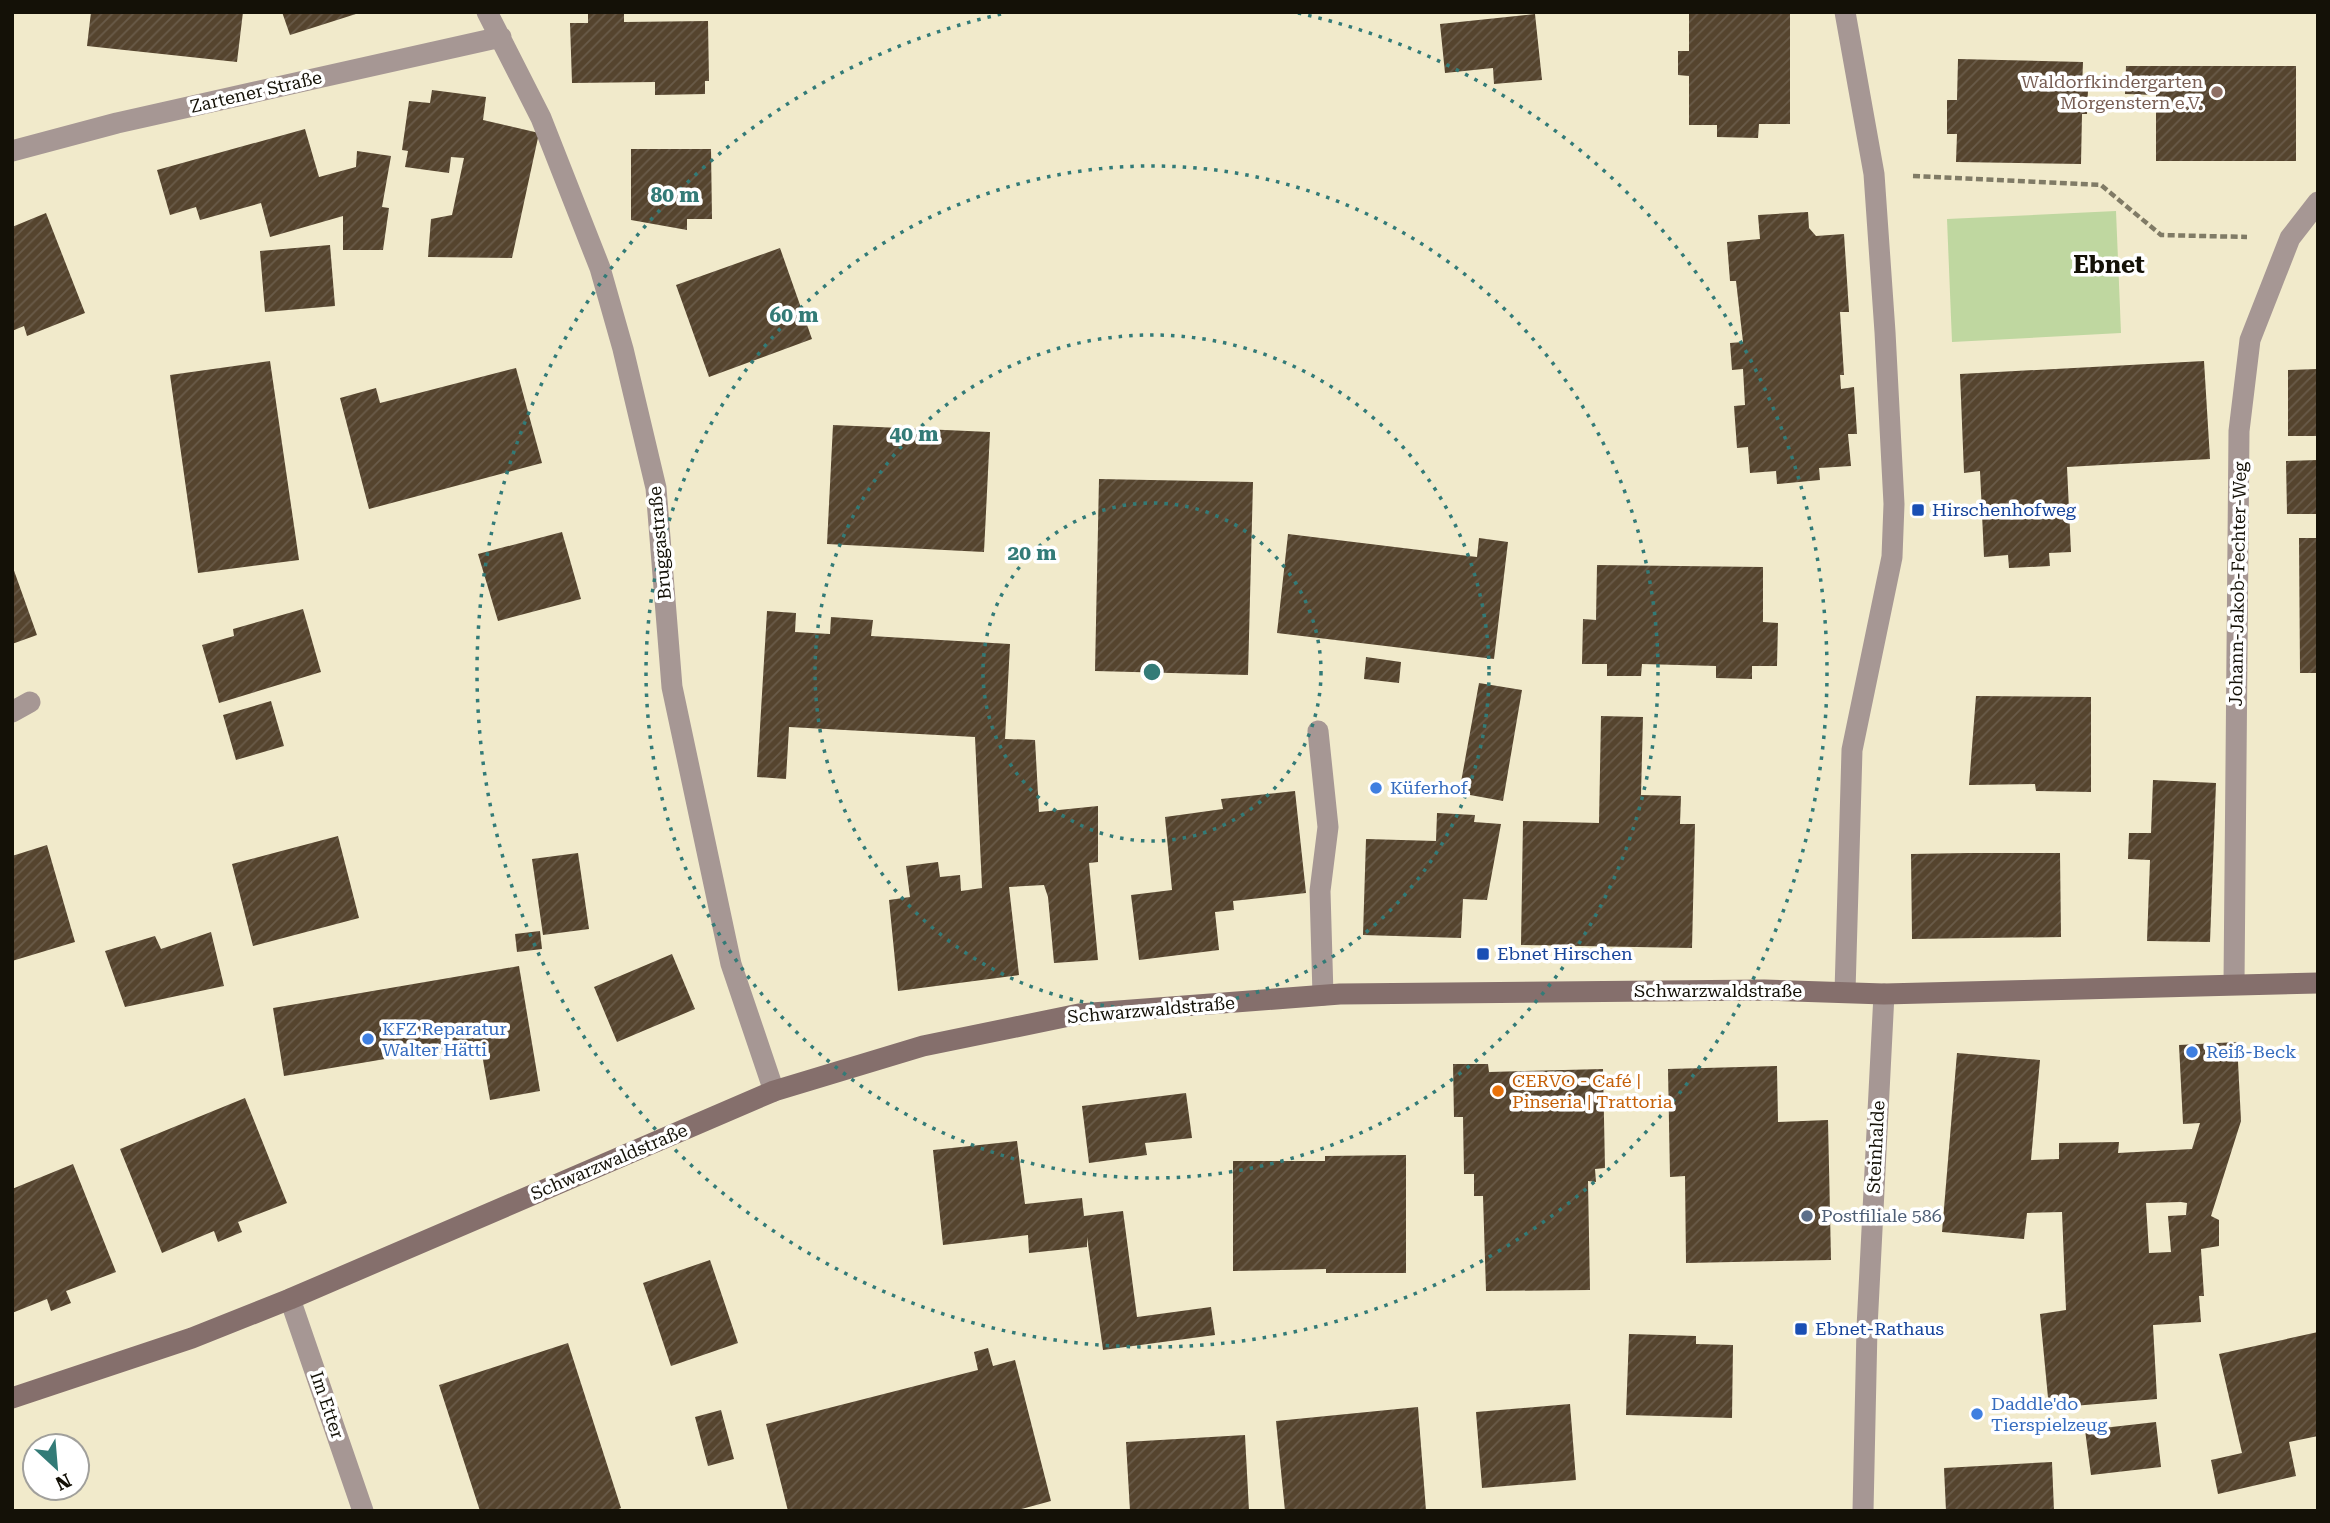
<svg xmlns="http://www.w3.org/2000/svg" width="2330" height="1523" font-family="'Roboto Serif',serif">
<style>
.grass{fill:#bfd7a0}
.building{fill:url(#building-hatch);fill-rule:evenodd}
.lines{fill:none;stroke-linecap:round;stroke-linejoin:round}
.path{stroke:#807b66;stroke-width:4.5;stroke-dasharray:7 3.5;stroke-linecap:butt}
.lane{stroke:#a69794;stroke-width:21}
.street{stroke:#a69794;stroke-width:21}
.secondary{stroke:#856f6c;stroke-width:21}
.ring{fill:none;stroke:#337b77;stroke-width:3.5;stroke-dasharray:3.5 7}
.education-dot{fill:#8d6e63;stroke:#fff;stroke-width:2.5}
.transit-dot{fill:#1a4fb4;stroke:#fff;stroke-width:2.5}
.shop-dot{fill:#3f7fe0;stroke:#fff;stroke-width:2.5}
.food-dot{fill:#e8710a;stroke:#fff;stroke-width:2.5}
.service-dot{fill:#5c6f8a;stroke:#fff;stroke-width:2.5}
.labels{text-anchor:middle;stroke-width:7;stroke-linejoin:round;paint-order:stroke}
.education-label{font-size:18px;fill:#785e54;stroke:#fff;text-anchor:end}
.street-label{font-size:18px;fill:#141107;stroke:#fff}
.transit-label{font-size:18px;fill:#164399;stroke:#fff;text-anchor:start}
.shop-label{font-size:18px;fill:#366cbe;stroke:#fff;text-anchor:start}
.food-label{font-size:18px;fill:#c56008;stroke:#fff;text-anchor:start}
.service-label{font-size:18px;fill:#4e5e75;stroke:#fff;text-anchor:start}
.district-label{font-size:24px;font-weight:bold;fill:#141107;stroke:#fff}
.centre{fill:#337b77;stroke:#fff;stroke-width:3.5}
.ring-label{font-size:21px;text-anchor:middle;font-weight:bold;fill:#337b77;stroke:#fff;stroke-width:7;stroke-linejoin:round;paint-order:stroke}
</style>
<defs>
<pattern id="building-hatch" width="6" height="6" patternUnits="userSpaceOnUse" patternTransform="scale(1.75)"><rect width="6" height="6" fill="#55442e"/><path d="M-1 1l2-2M0 6l6-6M5 7l2-2" fill="none" stroke="#695b49"/></pattern>
</defs>
<rect width="100%" height="100%" fill="#f1eacb"/>
<!-- grass -->
<path class="grass" d="M 2116,211 L 2121,333 L 1952,342 L 1947,219 Z"/>
<!-- building -->
<path class="building" d="M 91,12 L 243,12 L 237,62 L 87,46 Z
M 282,12 L 358,12 L 359,13 L 290,35 Z
M 588,12 L 624,12 L 624,22 L 708,21 L 709,81 L 705,81 L 705,94 L 655,95 L 655,82 L 572,83 L 570,23 L 588,23 Z
M 1689,12 L 1790,12 L 1790,124 L 1759,124 L 1758,138 L 1717,137 L 1717,125 L 1689,125 L 1689,76 L 1678,75 L 1678,51 L 1689,51 Z
M 1535,14 L 1542,80 L 1494,84 L 1493,68 L 1445,73 L 1440,24 Z
M 1958,59 L 2083,62 L 2082,89 L 2088,90 L 2087,114 L 2082,114 L 2081,164 L 1956,162 L 1957,134 L 1947,134 L 1947,100 L 1957,100 Z
M 2126,66 L 2296,66 L 2296,161 L 2156,161 L 2156,95 L 2125,94 Z
M 432,90 L 486,97 L 483,120 L 539,133 L 512,258 L 428,257 L 431,219 L 452,215 L 464,158 L 451,157 L 449,173 L 405,167 L 408,151 L 402,150 L 409,101 L 430,103 Z
M 305,129 L 319,177 L 356,167 L 357,151 L 391,156 L 382,207 L 389,208 L 383,250 L 343,250 L 343,216 L 270,237 L 261,203 L 200,220 L 196,207 L 170,215 L 157,170 Z
M 631,149 L 711,149 L 712,219 L 687,219 L 687,230 L 631,220 Z
M 1808,212 L 1809,228 L 1816,236 L 1844,234 L 1849,312 L 1840,312 L 1844,375 L 1840,375 L 1841,389 L 1854,387 L 1857,434 L 1848,434 L 1851,466 L 1819,468 L 1820,480 L 1777,484 L 1776,471 L 1750,473 L 1748,447 L 1737,448 L 1734,406 L 1745,405 L 1743,369 L 1732,370 L 1730,343 L 1743,342 L 1736,281 L 1730,281 L 1727,242 L 1760,239 L 1758,215 Z
M 46,213 L 85,313 L 27,336 L 24,326 L 12,331 L 12,227 Z
M 330,245 L 335,306 L 265,312 L 260,251 Z
M 780,248 L 812,339 L 709,377 L 676,285 Z
M 270,361 L 299,560 L 198,573 L 170,375 Z
M 2204,361 L 2210,459 L 2067,467 L 2071,552 L 2049,553 L 2050,566 L 2009,568 L 2008,555 L 1984,557 L 1980,471 L 1964,473 L 1960,374 Z
M 516,368 L 542,463 L 369,509 L 340,398 L 376,388 L 380,403 Z
M 2318,369 L 2318,436 L 2288,436 L 2288,370 Z
M 833,425 L 990,432 L 984,552 L 827,544 Z
M 2318,460 L 2318,514 L 2287,514 L 2286,461 Z
M 1099,479 L 1253,482 L 1248,675 L 1095,671 Z
M 562,532 L 581,599 L 498,621 L 478,554 Z
M 1288,534 L 1477,557 L 1479,538 L 1508,542 L 1494,659 L 1277,633 Z
M 2299,538 L 2318,538 L 2318,673 L 2300,673 Z
M 12,565 L 37,635 L 12,644 Z
M 1597,565 L 1763,567 L 1763,622 L 1778,623 L 1777,666 L 1752,666 L 1752,679 L 1716,678 L 1716,666 L 1642,664 L 1641,676 L 1607,676 L 1607,664 L 1582,664 L 1583,619 L 1596,620 Z
M 303,609 L 321,672 L 219,703 L 202,645 L 234,636 L 233,629 Z
M 767,611 L 796,613 L 795,632 L 830,634 L 831,617 L 873,620 L 871,636 L 1010,644 L 1005,739 L 1035,740 L 1039,812 L 1098,806 L 1098,862 L 1089,863 L 1098,960 L 1054,963 L 1048,897 L 1044,885 L 1009,887 L 1019,975 L 898,991 L 889,900 L 910,897 L 906,866 L 938,862 L 940,877 L 960,875 L 961,891 L 982,888 L 975,737 L 789,727 L 786,779 L 757,777 Z
M 1366,657 L 1401,662 L 1399,683 L 1364,679 Z
M 1479,683 L 1522,690 L 1503,801 L 1459,793 Z
M 1976,696 L 2091,697 L 2091,792 L 2036,791 L 2035,784 L 1969,785 Z
M 271,701 L 284,746 L 236,760 L 223,715 Z
M 1601,716 L 1643,717 L 1641,795 L 1681,796 L 1680,824 L 1695,824 L 1692,948 L 1521,945 L 1523,821 L 1599,823 Z
M 2153,780 L 2216,783 L 2210,942 L 2147,941 L 2150,860 L 2128,859 L 2129,833 L 2151,833 Z
M 1295,791 L 1306,893 L 1233,901 L 1234,910 L 1215,912 L 1219,950 L 1139,960 L 1131,895 L 1172,890 L 1165,817 L 1223,809 L 1221,799 Z
M 1437,813 L 1475,815 L 1474,822 L 1501,824 L 1487,900 L 1463,899 L 1461,938 L 1363,935 L 1366,839 L 1436,841 Z
M 338,836 L 359,918 L 253,946 L 232,864 Z
M 47,845 L 75,942 L 12,961 L 12,856 Z
M 578,853 L 589,929 L 543,935 L 532,859 Z
M 1969,853 L 2060,853 L 2061,937 L 1912,939 L 1911,854 Z
M 540,931 L 542,949 L 517,952 L 515,934 Z
M 211,932 L 224,986 L 125,1007 L 105,951 L 155,936 L 161,949 Z
M 672,954 L 695,1009 L 617,1042 L 594,987 Z
M 519,966 L 540,1091 L 490,1100 L 480,1043 L 284,1076 L 273,1008 Z
M 2237,1042 L 2241,1121 L 2211,1216 L 2219,1220 L 2219,1246 L 2201,1249 L 2204,1296 L 2199,1296 L 2201,1322 L 2153,1325 L 2157,1399 L 2049,1408 L 2040,1314 L 2066,1310 L 2062,1212 L 2027,1213 L 2024,1239 L 1942,1232 L 1957,1053 L 2040,1060 L 2031,1160 L 2059,1159 L 2059,1143 L 2119,1142 L 2118,1153 L 2192,1149 L 2200,1123 L 2183,1124 L 2179,1045 ZM 2181,1202 L 2187,1203 L 2186,1215 L 2168,1216 L 2171,1252 L 2149,1253 L 2146,1203 Z
M 1453,1064 L 1488,1064 L 1489,1072 L 1603,1069 L 1605,1168 L 1595,1169 L 1596,1182 L 1588,1181 L 1590,1290 L 1486,1291 L 1483,1196 L 1474,1196 L 1474,1174 L 1464,1174 L 1463,1117 L 1454,1117 Z
M 1777,1066 L 1778,1122 L 1828,1120 L 1831,1260 L 1686,1263 L 1685,1176 L 1670,1177 L 1668,1069 Z
M 1186,1093 L 1192,1138 L 1145,1143 L 1147,1155 L 1089,1163 L 1082,1106 Z
M 245,1098 L 287,1203 L 238,1222 L 242,1232 L 218,1242 L 214,1231 L 162,1253 L 120,1149 Z
M 1017,1141 L 1025,1204 L 1082,1198 L 1084,1216 L 1123,1211 L 1137,1317 L 1211,1307 L 1215,1335 L 1103,1350 L 1087,1237 L 1087,1247 L 1029,1253 L 1028,1235 L 943,1245 L 933,1150 Z
M 1406,1155 L 1406,1273 L 1326,1273 L 1326,1269 L 1233,1271 L 1233,1161 L 1325,1161 L 1325,1156 Z
M 73,1164 L 116,1272 L 66,1291 L 71,1303 L 51,1311 L 47,1299 L 12,1313 L 12,1189 Z
M 710,1260 L 738,1343 L 671,1366 L 643,1283 Z
M 2318,1332 L 2318,1436 L 2289,1442 L 2296,1476 L 2218,1494 L 2211,1460 L 2242,1453 L 2219,1354 Z
M 1629,1334 L 1696,1336 L 1696,1344 L 1733,1345 L 1732,1418 L 1626,1415 Z
M 568,1343 L 621,1508 L 614,1511 L 480,1511 L 439,1385 Z
M 988,1348 L 993,1366 L 1015,1360 L 1051,1501 L 1014,1511 L 788,1511 L 766,1424 L 978,1370 L 974,1352 Z
M 1570,1404 L 1576,1480 L 1482,1488 L 1476,1412 Z
M 1418,1407 L 1426,1511 L 1285,1511 L 1276,1421 Z
M 721,1410 L 734,1459 L 708,1466 L 695,1417 Z
M 2156,1422 L 2161,1467 L 2091,1475 L 2085,1430 Z
M 1245,1435 L 1249,1511 L 1130,1511 L 1126,1442 Z
M 2052,1462 L 2054,1511 L 1946,1511 L 1944,1468 Z"/>
<g class="lines">
<!-- path -->
<path class="path" d="M 1913,176 L 2101,185 L 2161,235 L 2247,237"/>
<!-- lane -->
<path class="lane" d="M 1318,731 L 1328,827 L 1320,891 L 1323,995"/>
<!-- street -->
<path class="street" d="M 487,12 L 541,118 L 600,268 L 623,349 L 656,488 L 672,687 L 731,964 L 774,1091
M 1845,12 L 1874,174 L 1885,332 L 1894,504 L 1892,557 L 1852,750 L 1845,992
M 12,151 L 117,123 L 501,37
M 12,712 L 30,702
M 2234,984 L 2239,431 L 2250,340 L 2290,238 L 2318,202
M 290,1299 L 363,1511
M 1863,1511 L 1867,1328 L 1884,994"/>
<!-- secondary -->
<path class="secondary" d="M 12,1398 L 192,1338 L 290,1299 L 774,1091 L 923,1046 L 1079,1014 L 1340,994 L 1764,990 L 1884,994 L 2318,983"/>
</g>
<!-- distance rings -->
<g class="ring">
<circle cx="1152" cy="672" r="169"/>
<circle cx="1152" cy="672" r="337"/>
<circle cx="1152" cy="672" r="506"/>
<path d="M1298 13A675 675 0 1 1 1006 13"/>
</g>
<!-- markers -->
<circle class="education-dot" cx="2217" cy="92" r="7"/>
<g class="transit-dot">
<rect x="1911" y="503" width="14" height="14" rx="3.5"/>
<rect x="1476" y="947" width="14" height="14" rx="3.5"/>
<rect x="1794" y="1322" width="14" height="14" rx="3.5"/>
</g>
<g class="shop-dot">
<circle cx="1376" cy="788" r="7"/>
<circle cx="368" cy="1039" r="7"/>
<circle cx="2192" cy="1052" r="7"/>
<circle cx="1977" cy="1414" r="7"/>
</g>
<circle class="food-dot" cx="1498" cy="1091" r="7"/>
<circle class="service-dot" cx="1807" cy="1216" r="7"/>
<g class="labels">
<!-- education labels -->
<g class="education-label">
<text x="2203" y="88">Waldorfkindergarten<tspan x="2203" dy="21">Morgenstern e.V.</tspan></text>
</g>
<!-- street labels -->
<g class="street-label">
<text transform="translate(256 92) rotate(-13)" y="6">Zartener Straße</text>
<text transform="translate(660 543) rotate(-95)" y="6">Bruggastraße</text>
<text transform="translate(2238 584) rotate(-89)" y="6">Johann-Jakob-Fechter-Weg</text>
<text x="1718" y="997">Schwarzwaldstraße</text>
<text transform="translate(1151 1010) rotate(-5)" y="6">Schwarzwaldstraße</text>
<text transform="translate(1876 1147) rotate(-87)" y="6">Steinhalde</text>
<text transform="translate(609 1162) rotate(-23)" y="6">Schwarzwaldstraße</text>
<text transform="translate(327 1405) rotate(71)" y="6">Im Etter</text>
</g>
<!-- transit labels -->
<g class="transit-label">
<text x="1932" y="516">Hirschenhofweg</text>
<text x="1497" y="960">Ebnet Hirschen</text>
<text x="1815" y="1335">Ebnet-Rathaus</text>
</g>
<!-- shop labels -->
<g class="shop-label">
<text x="1390" y="794">Küferhof</text>
<text x="382" y="1035">KFZ Reparatur<tspan x="382" dy="21">Walter Hätti</tspan></text>
<text x="2206" y="1058">Reiß-Beck</text>
<text x="1991" y="1410">Daddle'do<tspan x="1991" dy="21">Tierspielzeug</tspan></text>
</g>
<!-- food labels -->
<g class="food-label">
<text x="1512" y="1087">CERVO - Café |<tspan x="1512" dy="21">Pinseria | Trattoria</tspan></text>
</g>
<!-- service labels -->
<g class="service-label">
<text x="1821" y="1222">Postfiliale 586</text>
</g>
<!-- district labels -->
<g class="district-label">
<text x="2109" y="273">Ebnet</text>
</g>
</g>
<circle cx="1152" cy="672" r="10" class="centre"/>
<g class="ring-label">
<text x="675" y="202">80 m</text>
<text x="794" y="322">60 m</text>
<text x="914" y="441">40 m</text>
<text x="1032" y="560">20 m</text>
</g>
<!-- border -->
<rect width="2330" height="1523" fill="none" stroke="#141107" stroke-width="28"/>
<!-- north arrow -->
<g transform="translate(56 1467) rotate(154)"><circle r="33" fill="#ffffff" stroke="#a1a09c" stroke-width="2"/>
<path d="M0-5L12 26L0 18L-12 26Z" fill="#337b77"/>
<text y="-10" font-size="19" font-weight="bold" text-anchor="middle" fill="#141107">N</text>
</g>
</svg>
